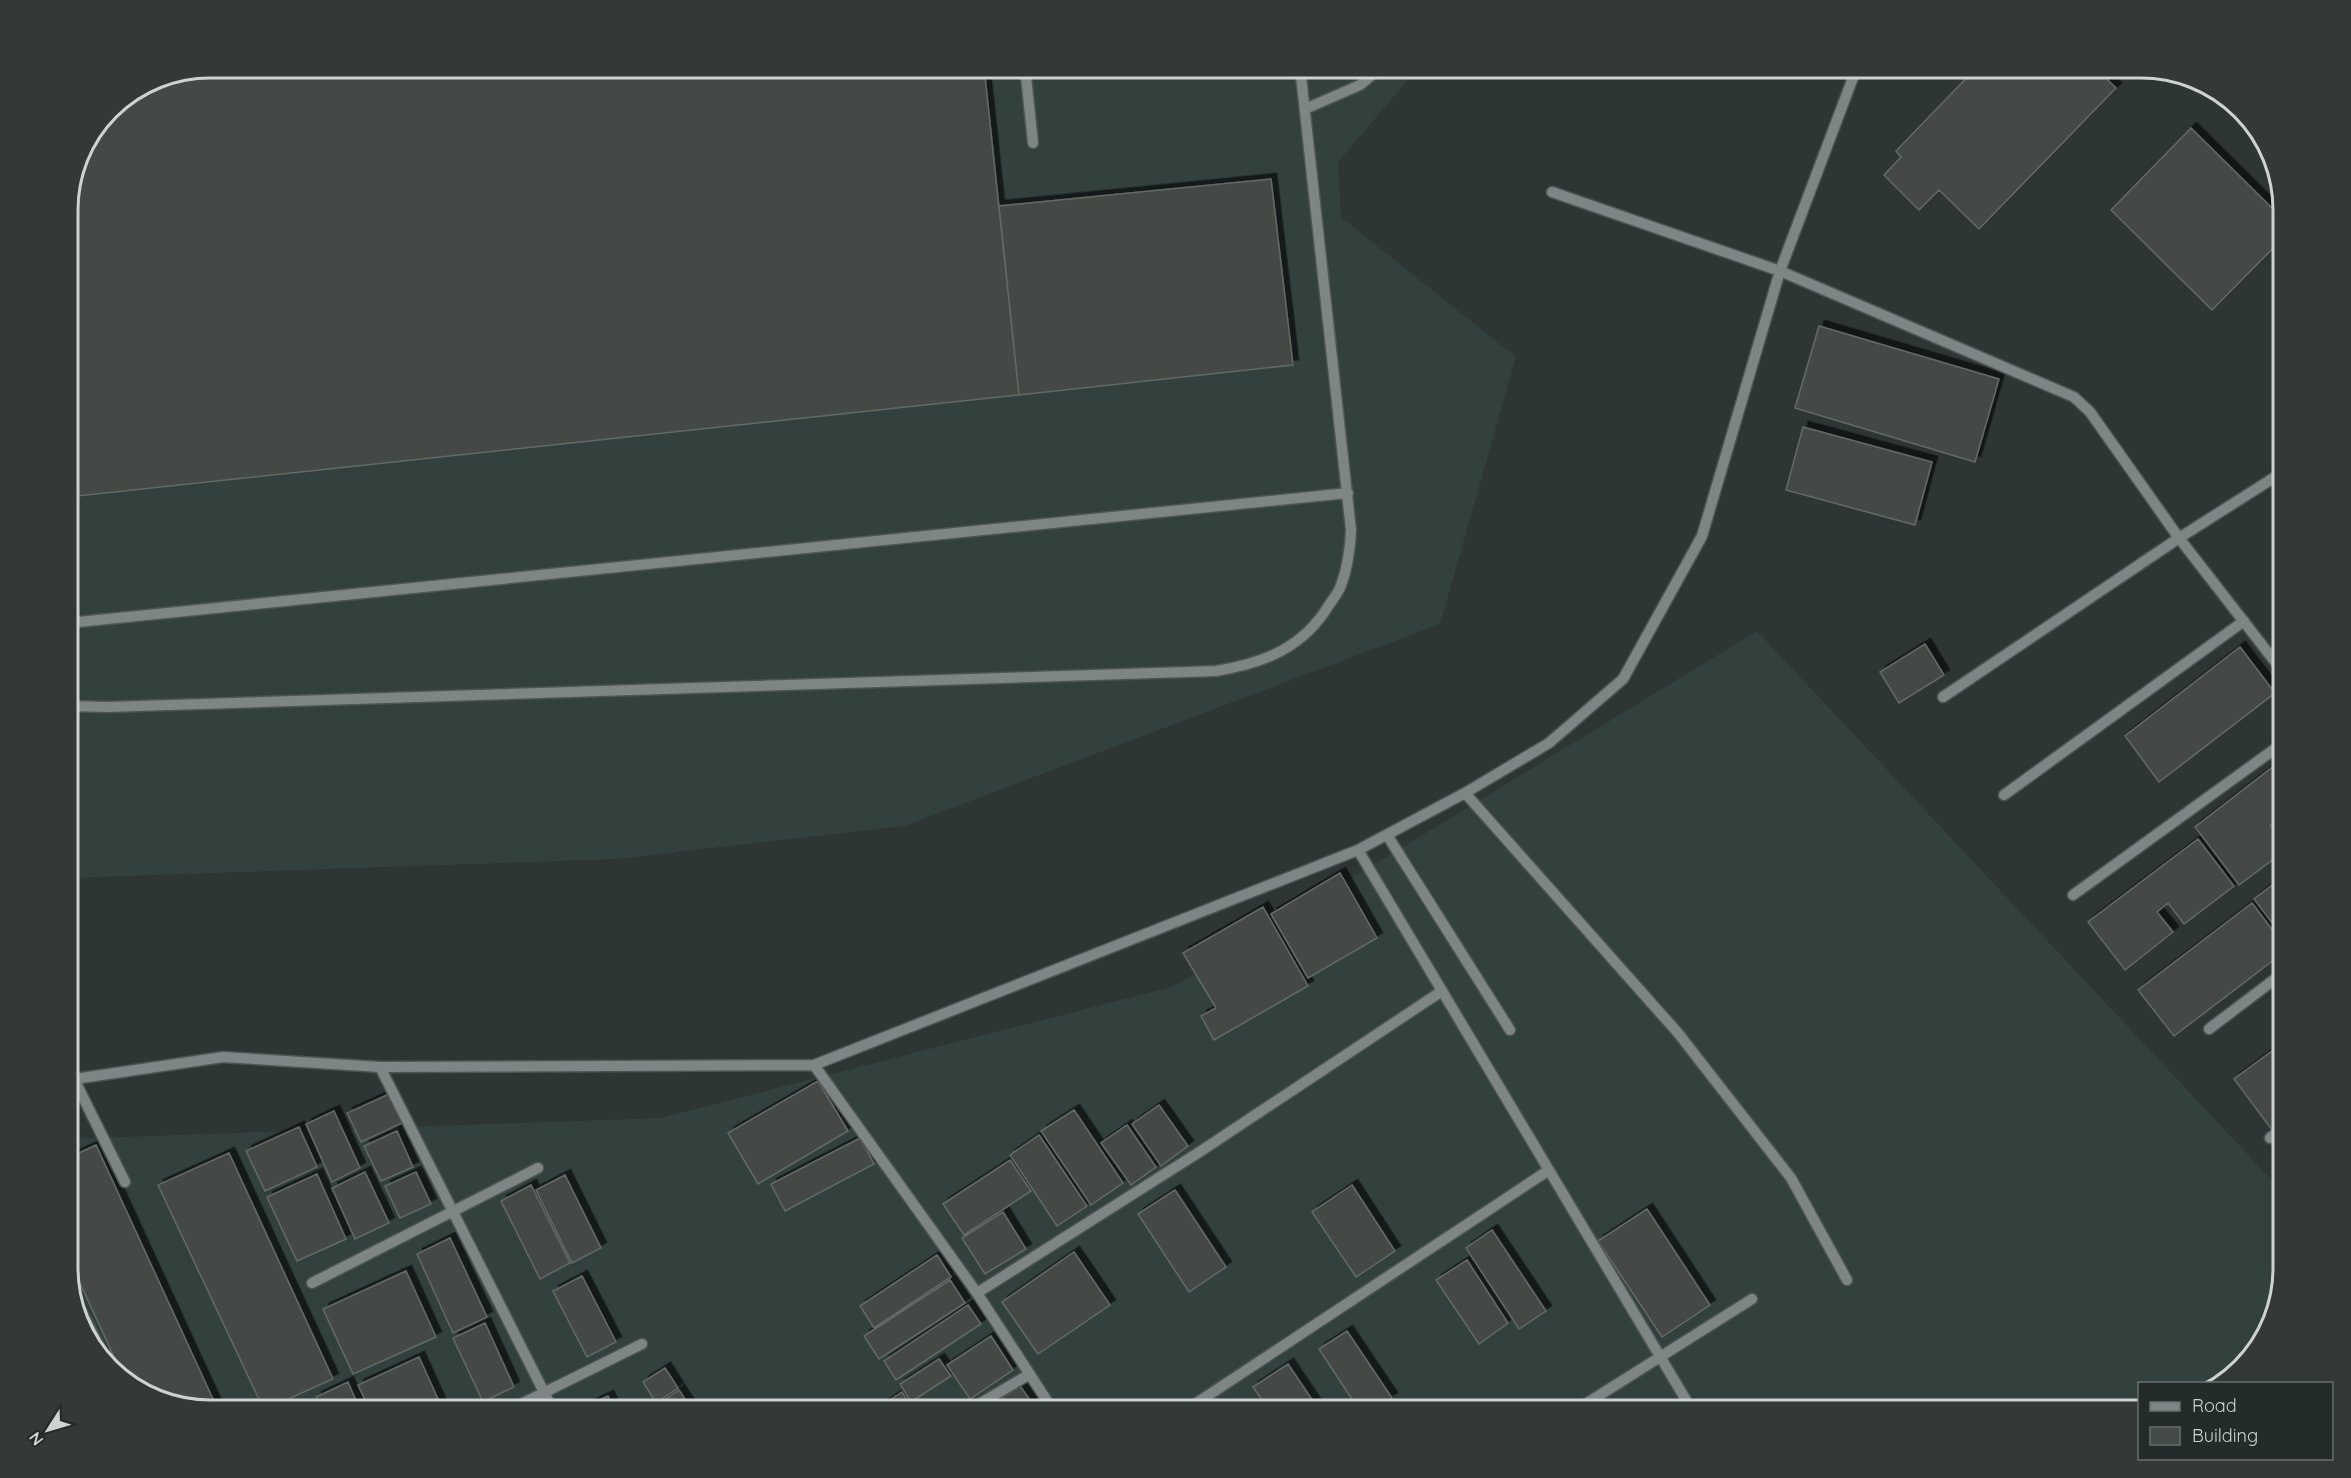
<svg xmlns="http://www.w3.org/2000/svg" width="2351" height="1478" font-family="Quicksand,sans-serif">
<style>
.built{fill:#32413e}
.building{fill:#444a45;stroke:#636a65;stroke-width:1.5;filter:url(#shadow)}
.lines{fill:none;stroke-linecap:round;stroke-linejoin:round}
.minor-casing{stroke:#4d5453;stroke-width:13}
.minor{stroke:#7d8684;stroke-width:10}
.rim{fill:none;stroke:#ced3d2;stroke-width:3}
</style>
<defs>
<filter id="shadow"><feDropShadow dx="5.5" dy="-5.5" stdDeviation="0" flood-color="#0009"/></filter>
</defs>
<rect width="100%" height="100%" fill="#2e3634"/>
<!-- built -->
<path class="built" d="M 210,67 L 1418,68 L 1338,162 L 1341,217 L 1516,357 L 1440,624 L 904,826 L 616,859 L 68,878 L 68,201 L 78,155 L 110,109 L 156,78 Z
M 1757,631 L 2283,1192 L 2283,1268 L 2264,1339 L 2220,1383 L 2140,1384 L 2139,1410 L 210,1410 L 139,1391 L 87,1339 L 68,1277 L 68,1139 L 661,1118 L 1175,986 Z"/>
<!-- building -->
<path class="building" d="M 210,67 L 984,67 L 1019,395 L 68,497 L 68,201 L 78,155 L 110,109 L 156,78 Z
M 1977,67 L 2094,67 L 2116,88 L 1979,229 L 1939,190 L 1919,210 L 1884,175 L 1901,157 L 1896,151 Z
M 2191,128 L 2283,219 L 2283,238 L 2212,310 L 2111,210 Z
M 1271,179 L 1293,365 L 1019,395 L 999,206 Z
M 1819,326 L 1999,379 L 1975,462 L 1795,408 Z
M 1803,427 L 1932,462 L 1915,525 L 1786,490 Z
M 1925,644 L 1944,675 L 1899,703 L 1880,672 Z
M 2240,647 L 2275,693 L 2159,782 L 2125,736 Z
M 2283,759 L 2283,822 L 2280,818 L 2270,826 L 2283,844 L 2283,852 L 2239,885 L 2195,827 Z
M 2198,839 L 2234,886 L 2184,924 L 2168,903 L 2157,912 L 2173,932 L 2125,970 L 2088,922 Z
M 1340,873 L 1377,938 L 1308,978 L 1271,914 Z
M 2283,877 L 2283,937 L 2254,899 Z
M 2252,903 L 2283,944 L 2283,953 L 2174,1036 L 2138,990 Z
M 1263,907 L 1308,986 L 1214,1040 L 1201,1016 L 1216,1008 L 1183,953 Z
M 2283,1043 L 2283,1121 L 2272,1130 L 2234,1079 Z
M 818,1081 L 848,1131 L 758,1184 L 728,1133 Z
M 389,1094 L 402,1123 L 361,1142 L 347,1113 Z
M 1159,1105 L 1188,1146 L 1161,1166 L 1132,1124 Z
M 1074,1110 L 1123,1183 L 1091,1205 L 1041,1131 Z
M 334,1111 L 360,1168 L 332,1182 L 306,1124 Z
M 1127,1125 L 1156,1167 L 1131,1185 L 1101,1143 Z
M 299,1127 L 317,1167 L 265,1191 L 246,1151 Z
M 397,1131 L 413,1167 L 381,1181 L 364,1146 Z
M 1039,1135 L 1087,1206 L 1057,1226 L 1010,1155 Z
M 860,1138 L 874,1164 L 785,1211 L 771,1184 Z
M 96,1145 L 218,1410 L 210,1410 L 139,1391 L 122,1374 L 68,1257 L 68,1158 Z
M 229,1153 L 333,1379 L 264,1410 L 158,1185 Z
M 1010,1160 L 1031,1191 L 964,1235 L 943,1204 Z
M 365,1172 L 389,1223 L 355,1239 L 332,1188 Z
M 416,1172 L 431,1204 L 400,1218 L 385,1186 Z
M 317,1174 L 346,1239 L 297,1261 L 267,1197 Z
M 565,1175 L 601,1248 L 572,1263 L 536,1190 Z
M 531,1185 L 570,1263 L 540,1279 L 501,1201 Z
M 1352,1185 L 1395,1251 L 1356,1277 L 1312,1212 Z
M 1175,1190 L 1226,1267 L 1189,1292 L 1138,1214 Z
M 1647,1209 L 1710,1305 L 1662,1337 L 1598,1241 Z
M 1003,1212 L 1026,1249 L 985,1274 L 962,1238 Z
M 1492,1230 L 1546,1311 L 1519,1329 L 1466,1248 Z
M 450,1238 L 487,1317 L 453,1333 L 417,1254 Z
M 1074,1252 L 1110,1305 L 1038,1354 L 1002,1302 Z
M 937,1255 L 951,1277 L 874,1328 L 860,1306 Z
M 1467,1260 L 1508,1323 L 1479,1344 L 1436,1280 Z
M 406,1271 L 436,1337 L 353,1374 L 323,1309 Z
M 582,1276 L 616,1342 L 587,1357 L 553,1291 Z
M 950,1280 L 965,1303 L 879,1359 L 864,1336 Z
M 968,1305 L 981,1324 L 896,1380 L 884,1361 Z
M 485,1323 L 514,1387 L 483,1402 L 453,1338 Z
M 1347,1331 L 1392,1398 L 1372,1410 L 1359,1410 L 1319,1349 Z
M 991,1336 L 1013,1370 L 970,1399 L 947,1365 Z
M 419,1357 L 443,1410 L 370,1410 L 358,1385 Z
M 939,1359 L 951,1376 L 911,1402 L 900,1384 Z
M 1288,1364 L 1319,1410 L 1269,1410 L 1253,1387 Z
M 665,1368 L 678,1388 L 656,1403 L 643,1382 Z
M 348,1382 L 360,1410 L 322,1410 L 316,1397 Z
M 1020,1386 L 1037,1410 L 983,1410 Z
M 679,1390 L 692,1410 L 657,1410 L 654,1407 Z
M 902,1392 L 913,1410 L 875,1410 Z
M 608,1396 L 615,1410 L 578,1410 Z"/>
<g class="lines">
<defs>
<path id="minor" d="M 1025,67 L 1033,143
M 1305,109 L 1360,85 L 1382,67
M 1552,192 L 1780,271 L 2074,397 L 2090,412 L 2179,538 L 2283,672
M 68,623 L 1348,493
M 1943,697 L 2179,538 L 2283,472
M 68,706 L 107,707 L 1216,671 C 1264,663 1303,648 1329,605 C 1333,599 1339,592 1341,585 C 1348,567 1350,549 1351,530 L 1300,67
M 1465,793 L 1678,1033 L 1791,1178 L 1847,1280
M 2004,795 L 2244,621
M 1387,835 L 1510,1030
M 1358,850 L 1692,1410
M 2073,895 L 2283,743
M 2209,1029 L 2283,973
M 814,1065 L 977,1293 L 1053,1410
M 380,1067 L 553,1410
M 74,1079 L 125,1182
M 68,1080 L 223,1057 L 380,1067 L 814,1065 L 1358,850 L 1465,793 L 1549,743 L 1623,679 L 1702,536 L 1780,271 L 1857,67
M 2270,1138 L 2283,1128
M 312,1283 L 538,1168
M 977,1293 L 1201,1151 L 1442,991
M 73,1295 L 103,1355
M 509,1410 L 642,1344
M 969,1410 L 1030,1374
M 1186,1410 L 1549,1170
M 1576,1410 L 1752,1299"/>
</defs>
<!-- minor casing -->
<use href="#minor" class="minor-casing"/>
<!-- minor -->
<use href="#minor" class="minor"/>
</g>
<!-- crop -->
<path d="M0 0H2351V1478H0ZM210 78H2141A132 132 0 0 1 2273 210V1268A132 132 0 0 1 2141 1400H210A132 132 0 0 1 78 1268V210A132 132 0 0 1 210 78Z" fill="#323937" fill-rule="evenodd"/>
<path class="rim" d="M210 78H2141A132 132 0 0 1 2273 210V1268A132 132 0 0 1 2141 1400H210A132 132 0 0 1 78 1268V210A132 132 0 0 1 210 78Z"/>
<!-- legend -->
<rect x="2138" y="1382" width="195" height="78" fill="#242c2a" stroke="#686f6d" stroke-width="1.5"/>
<rect x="2150" y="1402" width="30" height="9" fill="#7d8684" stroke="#686f6d" stroke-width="1.5"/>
<text x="2192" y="1412" font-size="18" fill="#ced3d2">Road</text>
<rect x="2150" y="1427" width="30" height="18" fill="#444a45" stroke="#686f6d" stroke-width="1.5"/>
<text x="2192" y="1442" font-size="18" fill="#ced3d2">Building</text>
<!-- north arrow -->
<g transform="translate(48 1430) rotate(233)" stroke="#242c2a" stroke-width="4.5" paint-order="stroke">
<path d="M0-4.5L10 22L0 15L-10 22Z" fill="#ced3d2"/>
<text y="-9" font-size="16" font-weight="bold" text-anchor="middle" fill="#ced3d2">N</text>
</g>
</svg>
